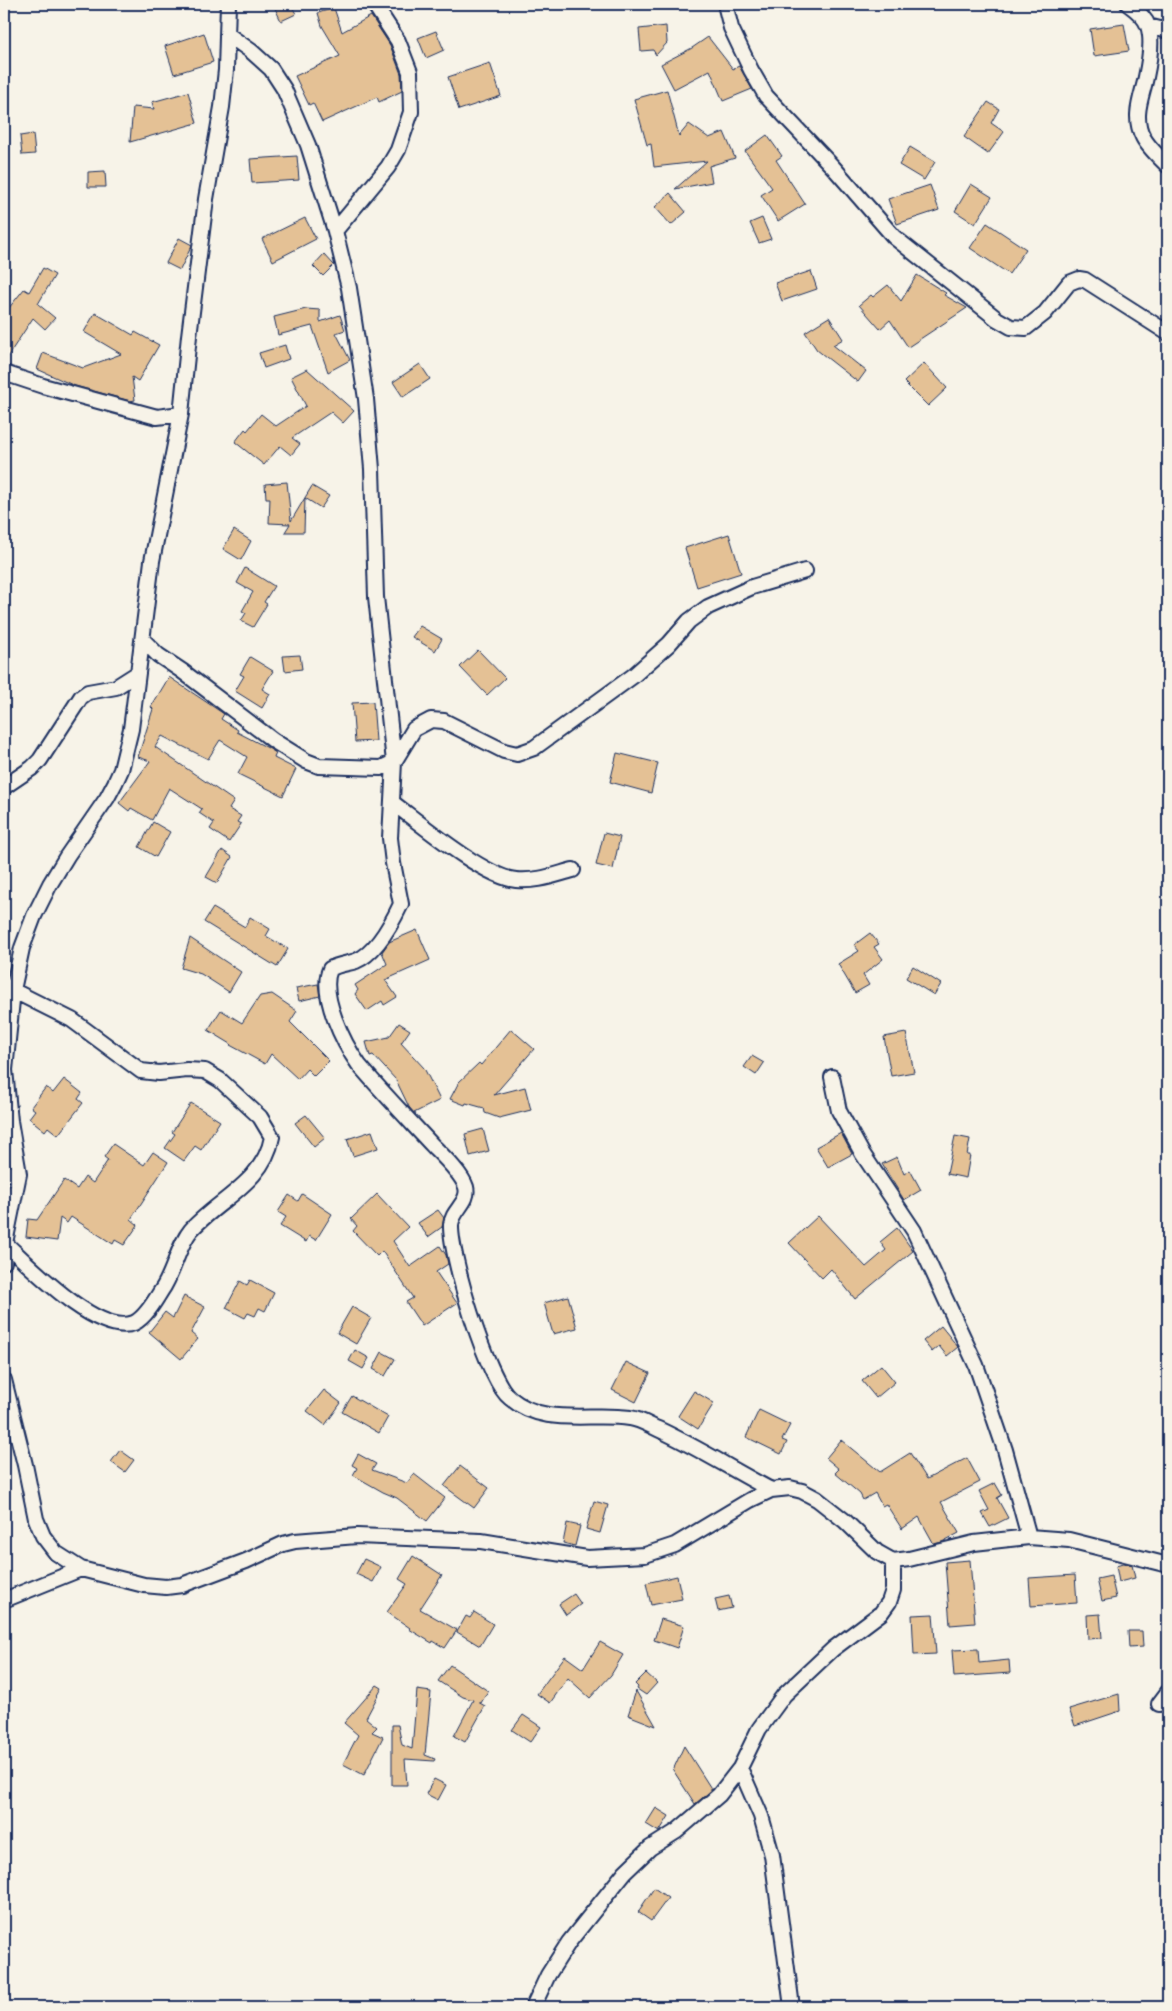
<svg xmlns="http://www.w3.org/2000/svg" width="1172" height="2011" font-family="'Gochi Hand',sans-serif">
<style>
.building{fill:#e4c195;stroke:#1b2f5e}
.lines{fill:none;stroke-linecap:round;stroke-linejoin:round}
.street-casing{stroke:#1b2f5e;stroke-width:18}
.street{stroke:#f7f3e8;stroke-width:14}
</style>
<rect width="100%" height="100%" fill="#f7f3e8"/>
<filter id="ink" filterUnits="userSpaceOnUse"><feTurbulence type="fractalNoise" baseFrequency=".02" numOctaves="2"/><feDisplacementMap in="SourceGraphic" scale="10" xChannelSelector="R" yChannelSelector="G"/><feConvolveMatrix kernelMatrix="1 2 1 2 8 2 1 2 1" color-interpolation-filters="sRGB"/></filter>
<g filter="url(#ink)">
<!-- building -->
<path class="building" d="M 273,4 L 291,4 L 296,14 L 281,21 Z
M 334,8 L 342,32 L 371,16 L 390,45 L 401,74 L 402,91 L 379,102 L 377,97 L 322,122 L 313,103 L 309,105 L 295,76 L 340,56 L 322,26 L 318,13 Z
M 1124,24 L 1129,51 L 1094,56 L 1090,29 Z
M 666,26 L 667,43 L 656,55 L 653,50 L 641,51 L 639,29 Z
M 436,31 L 444,50 L 426,58 L 418,38 Z
M 204,33 L 213,62 L 174,74 L 165,46 Z
M 708,37 L 733,69 L 739,66 L 752,89 L 723,101 L 710,70 L 674,89 L 661,64 L 692,48 Z
M 490,63 L 501,96 L 459,110 L 448,77 Z
M 667,90 L 679,136 L 689,124 L 709,138 L 724,132 L 735,158 L 709,166 L 712,182 L 675,189 L 707,161 L 654,167 L 651,144 L 647,145 L 634,99 Z
M 188,92 L 197,123 L 130,142 L 133,107 L 154,109 L 152,102 Z
M 988,102 L 999,109 L 991,123 L 1004,132 L 988,154 L 964,137 Z
M 33,134 L 35,154 L 22,155 L 20,136 Z
M 767,135 L 782,156 L 776,160 L 805,204 L 778,221 L 761,195 L 772,188 L 745,151 Z
M 910,147 L 935,162 L 924,180 L 899,165 Z
M 297,156 L 299,180 L 252,183 L 250,159 Z
M 105,171 L 106,187 L 88,187 L 88,172 Z
M 971,184 L 992,197 L 975,224 L 955,211 Z
M 930,185 L 939,210 L 897,224 L 888,199 Z
M 670,193 L 686,212 L 671,225 L 655,207 Z
M 305,218 L 316,239 L 273,261 L 262,239 Z
M 762,218 L 771,239 L 759,243 L 750,223 Z
M 987,223 L 1026,249 L 1009,274 L 970,248 Z
M 179,238 L 192,245 L 180,270 L 166,263 Z
M 324,254 L 334,265 L 323,276 L 313,266 Z
M 43,268 L 55,275 L 38,304 L 55,318 L 45,329 L 33,318 L 4,362 L 4,314 L 24,289 L 29,292 Z
M 811,271 L 817,289 L 782,301 L 775,283 Z
M 917,275 L 946,293 L 944,295 L 967,308 L 908,347 L 890,320 L 880,329 L 859,305 L 871,295 L 873,297 L 888,285 L 901,301 Z
M 306,309 L 320,310 L 320,322 L 340,315 L 345,330 L 336,333 L 350,360 L 328,372 L 312,326 L 278,335 L 274,317 Z
M 95,313 L 133,335 L 135,332 L 159,345 L 138,381 L 132,377 L 135,400 L 130,401 L 75,386 L 37,369 L 43,353 L 83,368 L 121,354 L 84,332 Z
M 829,317 L 843,339 L 833,345 L 866,371 L 858,382 L 817,350 L 805,332 Z
M 285,345 L 289,359 L 264,368 L 259,353 Z
M 924,363 L 947,388 L 928,406 L 904,382 Z
M 420,364 L 430,379 L 403,397 L 393,382 Z
M 307,369 L 354,411 L 343,423 L 331,412 L 292,438 L 300,444 L 291,455 L 280,446 L 264,465 L 235,442 L 245,429 L 247,431 L 261,414 L 276,426 L 306,406 L 291,377 Z
M 287,482 L 291,521 L 312,486 L 329,496 L 321,508 L 305,498 L 304,532 L 285,532 L 290,524 L 269,523 L 270,498 L 266,498 L 265,484 Z
M 234,530 L 251,541 L 241,560 L 223,549 Z
M 729,534 L 741,573 L 697,587 L 685,548 Z
M 245,568 L 274,586 L 264,602 L 267,604 L 253,627 L 241,621 L 246,613 L 242,611 L 253,592 L 237,583 Z
M 420,626 L 442,639 L 435,651 L 412,637 Z
M 478,650 L 505,678 L 487,695 L 460,667 Z
M 300,655 L 302,669 L 285,671 L 283,656 Z
M 250,657 L 273,671 L 262,689 L 270,694 L 262,708 L 235,691 L 244,676 L 240,674 Z
M 169,677 L 224,714 L 221,719 L 238,730 L 237,732 L 268,748 L 276,753 L 274,758 L 296,769 L 283,796 L 238,774 L 247,757 L 220,740 L 208,759 L 162,736 L 155,747 L 234,801 L 229,809 L 241,816 L 237,822 L 241,824 L 229,842 L 210,829 L 214,823 L 199,813 L 202,809 L 169,788 L 152,820 L 131,808 L 129,811 L 119,803 L 150,761 L 138,757 L 153,709 L 151,707 Z
M 373,702 L 376,741 L 355,742 L 352,703 Z
M 617,753 L 658,763 L 651,793 L 610,782 Z
M 153,822 L 170,832 L 156,857 L 139,847 Z
M 604,833 L 620,837 L 613,869 L 596,865 Z
M 222,850 L 232,857 L 217,883 L 206,877 Z
M 213,908 L 245,927 L 250,917 L 270,929 L 266,936 L 288,949 L 277,967 L 204,922 Z
M 417,930 L 430,960 L 385,980 L 397,997 L 384,1005 L 382,1001 L 367,1011 L 355,994 L 358,990 L 355,985 L 387,964 L 382,952 L 389,942 Z
M 870,933 L 879,944 L 874,947 L 883,959 L 863,975 L 869,985 L 855,993 L 838,964 L 859,951 L 854,945 Z
M 190,938 L 241,972 L 229,992 L 201,974 L 181,968 Z
M 913,966 L 941,984 L 934,995 L 906,978 Z
M 318,984 L 320,996 L 299,1001 L 296,988 Z
M 272,994 L 297,1011 L 290,1022 L 329,1061 L 314,1076 L 307,1069 L 298,1079 L 271,1054 L 265,1064 L 230,1045 L 231,1044 L 208,1030 L 221,1010 L 242,1023 L 260,996 Z
M 399,1023 L 410,1030 L 401,1043 L 424,1068 L 440,1100 L 414,1113 L 409,1107 L 396,1080 L 373,1055 L 370,1056 L 366,1042 L 389,1037 Z
M 511,1029 L 534,1049 L 494,1095 L 525,1087 L 531,1110 L 499,1118 L 485,1113 L 484,1108 L 466,1103 L 465,1105 L 450,1099 L 459,1082 L 479,1063 L 481,1065 Z
M 906,1033 L 914,1072 L 891,1076 L 884,1037 Z
M 752,1056 L 764,1063 L 756,1075 L 744,1067 Z
M 64,1079 L 82,1093 L 78,1099 L 83,1103 L 58,1135 L 48,1127 L 45,1131 L 29,1118 L 35,1110 L 31,1107 L 46,1087 L 53,1093 Z
M 191,1103 L 220,1121 L 201,1150 L 195,1146 L 184,1161 L 165,1148 L 175,1134 L 172,1132 Z
M 306,1115 L 325,1138 L 314,1147 L 295,1123 Z
M 483,1129 L 489,1151 L 470,1156 L 465,1134 Z
M 372,1131 L 378,1148 L 353,1156 L 347,1139 Z
M 841,1133 L 852,1154 L 828,1167 L 816,1147 Z
M 955,1136 L 970,1139 L 967,1155 L 970,1155 L 966,1178 L 947,1174 Z
M 113,1144 L 144,1165 L 153,1152 L 168,1162 L 131,1219 L 138,1225 L 124,1245 L 115,1240 L 113,1244 L 71,1217 L 67,1223 L 60,1218 L 57,1241 L 26,1237 L 28,1219 L 37,1220 L 64,1180 L 77,1189 L 85,1177 L 93,1183 L 108,1160 L 104,1157 Z
M 897,1157 L 904,1174 L 910,1170 L 921,1190 L 904,1200 L 882,1164 Z
M 302,1194 L 332,1214 L 316,1240 L 309,1236 L 306,1242 L 280,1226 L 286,1217 L 278,1212 L 289,1195 L 298,1201 Z
M 377,1194 L 408,1227 L 393,1241 L 410,1267 L 440,1246 L 446,1255 L 448,1264 L 436,1272 L 457,1303 L 422,1326 L 406,1302 L 413,1298 L 382,1251 L 377,1256 L 353,1231 L 357,1226 L 351,1219 Z
M 438,1210 L 444,1218 L 442,1227 L 428,1237 L 418,1223 Z
M 818,1216 L 866,1267 L 886,1250 L 880,1242 L 897,1228 L 913,1251 L 855,1299 L 831,1269 L 822,1278 L 789,1243 Z
M 250,1280 L 274,1293 L 265,1311 L 259,1308 L 255,1316 L 248,1313 L 245,1318 L 226,1308 L 240,1281 L 247,1285 Z
M 184,1296 L 205,1307 L 191,1333 L 198,1339 L 181,1359 L 149,1332 L 165,1312 L 173,1318 Z
M 568,1296 L 577,1328 L 553,1334 L 544,1303 Z
M 352,1307 L 371,1318 L 356,1344 L 337,1333 Z
M 941,1326 L 958,1347 L 947,1356 L 939,1346 L 932,1352 L 923,1341 Z
M 355,1350 L 369,1358 L 363,1369 L 349,1361 Z
M 382,1352 L 395,1359 L 385,1376 L 373,1369 Z
M 626,1362 L 650,1373 L 636,1402 L 612,1390 Z
M 881,1365 L 895,1382 L 876,1398 L 862,1381 Z
M 324,1390 L 341,1403 L 325,1425 L 307,1411 Z
M 694,1391 L 714,1403 L 698,1429 L 678,1416 Z
M 352,1396 L 388,1417 L 379,1433 L 342,1412 Z
M 759,1410 L 790,1425 L 782,1440 L 787,1442 L 781,1454 L 746,1437 Z
M 841,1440 L 880,1472 L 910,1453 L 927,1479 L 967,1458 L 980,1482 L 941,1502 L 959,1533 L 942,1542 L 934,1544 L 919,1517 L 902,1529 L 886,1504 L 882,1506 L 875,1493 L 863,1500 L 860,1494 L 835,1473 L 839,1469 L 826,1458 Z
M 120,1450 L 134,1460 L 125,1472 L 111,1462 Z
M 358,1454 L 376,1464 L 372,1470 L 407,1483 L 414,1474 L 445,1498 L 427,1521 L 397,1498 L 383,1492 L 353,1475 L 357,1468 L 352,1465 Z
M 460,1466 L 489,1488 L 474,1508 L 444,1486 Z
M 995,1483 L 1002,1495 L 997,1498 L 1008,1518 L 990,1527 L 982,1513 L 989,1510 L 979,1491 Z
M 594,1501 L 608,1505 L 600,1533 L 586,1529 Z
M 567,1523 L 580,1526 L 575,1546 L 563,1543 Z
M 413,1556 L 442,1575 L 420,1609 L 457,1630 L 445,1648 L 433,1641 L 432,1643 L 409,1629 L 410,1628 L 387,1612 L 407,1584 L 399,1579 Z
M 364,1559 L 381,1567 L 373,1582 L 356,1574 Z
M 970,1560 L 975,1623 L 950,1625 L 945,1562 Z
M 1126,1563 L 1132,1565 L 1135,1578 L 1119,1582 L 1116,1566 Z
M 1075,1575 L 1077,1603 L 1031,1606 L 1029,1578 Z
M 677,1576 L 682,1599 L 651,1605 L 646,1583 Z
M 1111,1576 L 1116,1598 L 1102,1601 L 1097,1579 Z
M 574,1594 L 581,1604 L 566,1615 L 559,1604 Z
M 729,1596 L 732,1608 L 718,1611 L 715,1599 Z
M 474,1612 L 493,1624 L 480,1646 L 457,1632 L 466,1616 L 470,1618 Z
M 933,1614 L 936,1654 L 914,1655 L 912,1615 Z
M 1100,1614 L 1102,1638 L 1088,1639 L 1087,1615 Z
M 661,1619 L 684,1626 L 677,1648 L 654,1640 Z
M 1128,1631 L 1142,1631 L 1143,1647 L 1129,1648 Z
M 600,1642 L 623,1655 L 611,1675 L 590,1698 L 568,1678 L 550,1703 L 537,1694 L 565,1656 L 583,1669 Z
M 978,1649 L 979,1663 L 1009,1660 L 1010,1673 L 954,1677 L 952,1650 Z
M 450,1665 L 488,1691 L 481,1703 L 478,1702 L 485,1706 L 465,1742 L 454,1736 L 473,1700 L 463,1697 L 438,1681 Z
M 646,1673 L 657,1683 L 646,1695 L 637,1689 L 638,1687 L 635,1684 Z
M 377,1685 L 382,1688 L 366,1718 L 377,1727 L 372,1732 L 383,1737 L 364,1775 L 343,1764 L 358,1735 L 344,1723 Z
M 417,1690 L 431,1692 L 425,1755 L 435,1759 L 434,1761 L 405,1759 L 407,1785 L 392,1785 L 392,1725 L 398,1725 L 402,1745 L 412,1749 Z
M 636,1691 L 656,1726 L 628,1715 Z
M 1119,1694 L 1120,1711 L 1075,1726 L 1069,1709 Z
M 523,1715 L 541,1727 L 530,1742 L 512,1730 Z
M 684,1746 L 712,1790 L 695,1804 L 673,1770 Z
M 434,1779 L 446,1785 L 438,1800 L 426,1794 Z
M 656,1808 L 669,1816 L 659,1832 L 646,1824 Z
M 654,1888 L 668,1898 L 651,1921 L 638,1912 Z"/>
<g class="lines">
<defs>
<path id="street" d="M 725,4 L 731,28 L 751,70 L 766,96 L 833,167 L 894,237 L 997,319 L 1011,327 L 1026,328 L 1045,313 L 1069,283 L 1079,279 L 1085,280 L 1168,333
M 1128,4 C 1135,9 1145,17 1148,26 C 1153,40 1149,63 1146,77 C 1142,97 1132,116 1143,137 C 1148,147 1160,158 1168,166
M 1148,26 L 1168,31
M 227,34 L 251,51 L 271,69 L 284,89 L 308,145 L 335,231 L 349,288 L 366,399 L 372,469 L 376,597 L 394,762 L 390,838 L 393,863 L 401,904 C 392,923 376,953 356,961 C 347,964 338,964 330,969 C 319,995 344,1044 359,1065 C 383,1093 408,1119 433,1146 C 443,1156 462,1174 466,1187 C 470,1202 452,1210 451,1225 C 450,1255 487,1380 510,1398 C 544,1427 589,1412 630,1418 C 639,1419 649,1425 658,1429 C 697,1447 733,1470 771,1490
M 335,231 L 388,167 L 398,150 L 411,112 L 410,72 L 398,41 L 374,4
M 4,373 L 43,386 L 157,417 L 181,414
M 143,640 L 158,655 L 182,671 L 274,741 L 306,761 L 319,766 L 381,768 L 394,762 L 414,729 L 431,720 L 444,721 L 504,751 L 517,754 L 534,748 L 633,676 L 669,644 L 689,621 L 708,607 L 752,587 L 805,571
M 4,787 L 32,768 L 40,760 L 81,697 L 88,692 L 116,687 L 138,673
M 393,803 C 421,824 484,877 516,880 C 536,882 554,875 573,870
M 4,986 L 72,1020 L 141,1071 L 159,1073 L 187,1070 L 205,1071 L 220,1080 L 260,1117 L 272,1137 C 264,1182 219,1199 191,1230 C 177,1247 174,1273 161,1291 C 155,1301 145,1318 134,1323 C 98,1337 30,1266 5,1243
M 832,1077 L 839,1111 L 862,1153 L 914,1231 L 976,1365 L 1005,1450 L 1029,1537
M 4,1173 L 19,1174
M 4,1262 L 5,1243 L 19,1174 L 10,1121 L 5,1070 L 13,990 L 22,948 L 34,916 L 50,884 L 67,856 L 107,798 L 115,783 L 121,770 L 131,729 L 152,561 L 181,414 L 189,336 L 206,199 L 222,107 L 226,70 L 228,4
M 4,1380 L 25,1465 L 36,1519 L 43,1536 L 56,1553 L 81,1569 L 144,1585 L 166,1587 L 182,1585 L 246,1561 L 283,1544 L 295,1541 L 357,1536 L 481,1541 L 587,1558 L 645,1555 L 675,1545 L 750,1500 L 771,1490 L 790,1488 L 802,1491 L 817,1499 L 845,1521 L 877,1552 L 893,1561 L 909,1559 L 974,1543 L 1029,1537 L 1069,1540 L 1168,1565
M 4,1600 L 81,1569
M 1159,1704 L 1168,1692
M 740,1768 L 761,1816 L 772,1855 L 792,2007
M 533,2007 L 548,1975 L 569,1942 L 625,1872 L 650,1848 L 677,1831 L 719,1795 L 740,1768 L 759,1729 L 784,1695 L 833,1649 L 881,1613 L 889,1602 L 893,1590 L 893,1561"/>
</defs>
<!-- street casing -->
<use href="#street" class="street-casing"/>
<!-- street -->
<use href="#street" class="street"/>
</g>
</g>
<!-- margin -->
<rect width="1172" height="2011" fill="none" stroke="#f7f3e8" stroke-width="20"/>
<rect x="10" y="10" width="1152" height="1991" fill="none" stroke="#1b2f5e" stroke-width="2" filter="url(#ink)"/>
</svg>
